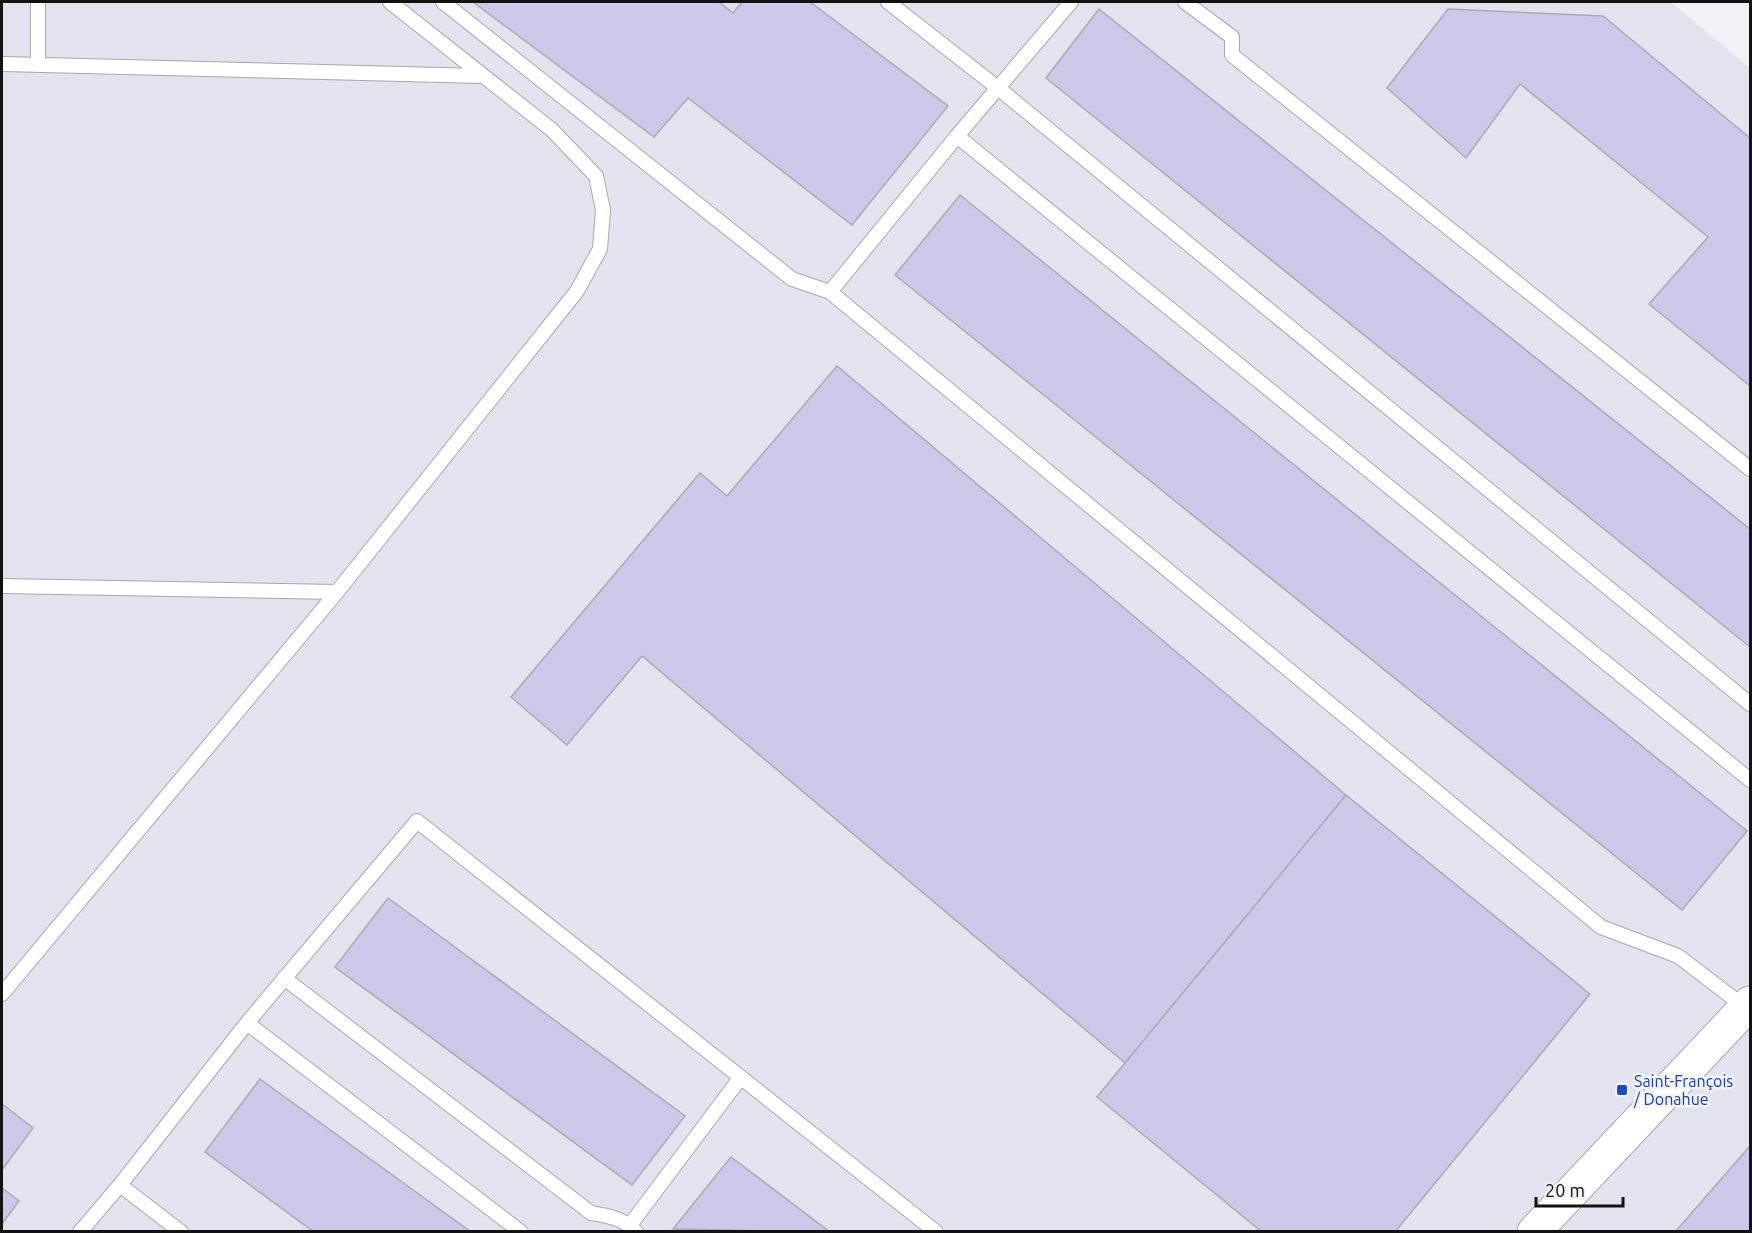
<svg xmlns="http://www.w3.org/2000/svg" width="1752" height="1233" font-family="Ubuntu,sans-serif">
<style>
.built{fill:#e3e3ef}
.building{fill:#cdc7ea;stroke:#aaaaae;stroke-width:1.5}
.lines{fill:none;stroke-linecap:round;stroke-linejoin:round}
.lane-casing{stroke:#a7a7ac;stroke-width:16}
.secondary-casing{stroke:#a7a7ac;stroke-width:35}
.lane{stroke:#fff;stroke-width:14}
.secondary{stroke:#fff;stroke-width:33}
.transit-dot{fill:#1a4fb4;stroke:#f1f1f6;stroke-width:2}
.labels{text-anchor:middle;stroke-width:5;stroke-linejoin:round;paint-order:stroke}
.transit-label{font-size:16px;fill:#164399;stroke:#f1f1f6;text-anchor:start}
</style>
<rect width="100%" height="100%" fill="#f1f1f6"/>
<!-- built -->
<path class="built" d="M 2,2 L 1671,2 L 1750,68 L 1750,1231 L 2,1232 Z"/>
<!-- building -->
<path class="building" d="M 473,2 L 719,2 L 733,13 L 742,2 L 810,2 L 948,106 L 852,225 L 688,98 L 654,137 Z
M 1099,9 L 1750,529 L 1750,647 L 1046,78 Z
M 1448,9 L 1603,16 L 1750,138 L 1750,386 L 1649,304 L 1708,237 L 1520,84 L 1466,158 L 1387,88 Z
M 960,195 L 1747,831 L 1682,910 L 895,275 Z
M 837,366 L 1346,795 L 1125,1063 L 642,656 L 567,745 L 511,697 L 700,473 L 727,496 Z
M 1346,795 L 1590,994 L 1395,1232 L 1262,1232 L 1097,1097 Z
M 388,898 L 685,1116 L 632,1185 L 335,967 Z
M 260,1079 L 471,1232 L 314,1232 L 205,1152 Z
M 2,1104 L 33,1128 L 2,1170 Z
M 1750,1146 L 1750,1232 L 1675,1232 Z
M 731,1157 L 830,1232 L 673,1229 Z
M 2,1188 L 19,1201 L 2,1224 Z"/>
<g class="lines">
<defs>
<path id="lane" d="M 443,2 L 792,279 L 830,292
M 888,2 L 998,88 L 1750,704
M 1071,2 L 957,136 L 1750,780
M 1185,2 L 1232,37 L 1232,55 L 1750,469
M 2,64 L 481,76
M 38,65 L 38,2
M 957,136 L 830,292 L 1601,927 L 1678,956 L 1746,1008
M 2,586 L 337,592
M 284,978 L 591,1213 C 608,1216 623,1218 636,1232
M 2,994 L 337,592 L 577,291 L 600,249 L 603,210 L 596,176 L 552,130 L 390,2
M 120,1185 L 181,1232
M 630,1225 L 741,1077
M 80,1232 L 120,1185 L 247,1023
M 521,1232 L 247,1023 L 417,821 L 936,1232"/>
<path id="secondary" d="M 1534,1232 L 1750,1003"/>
</defs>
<!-- lane casing -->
<use href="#lane" class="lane-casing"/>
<!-- secondary casing -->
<use href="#secondary" class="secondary-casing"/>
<!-- lane -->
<use href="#lane" class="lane"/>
<!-- secondary -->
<use href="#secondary" class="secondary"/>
</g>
<!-- markers -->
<rect class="transit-dot" x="1616" y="1084" width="12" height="12" rx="3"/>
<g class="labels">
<!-- transit labels -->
<g class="transit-label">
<text x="1634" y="1087">Saint-François<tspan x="1634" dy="18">/ Donahue</tspan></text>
</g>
</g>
<!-- border -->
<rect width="1752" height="1233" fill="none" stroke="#121213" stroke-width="6"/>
<!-- scale -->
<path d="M1536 1197v9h87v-9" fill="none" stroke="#121213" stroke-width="3"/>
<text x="1545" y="1197" font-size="18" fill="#121213" stroke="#f1f1f6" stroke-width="4.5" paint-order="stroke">20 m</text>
</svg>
